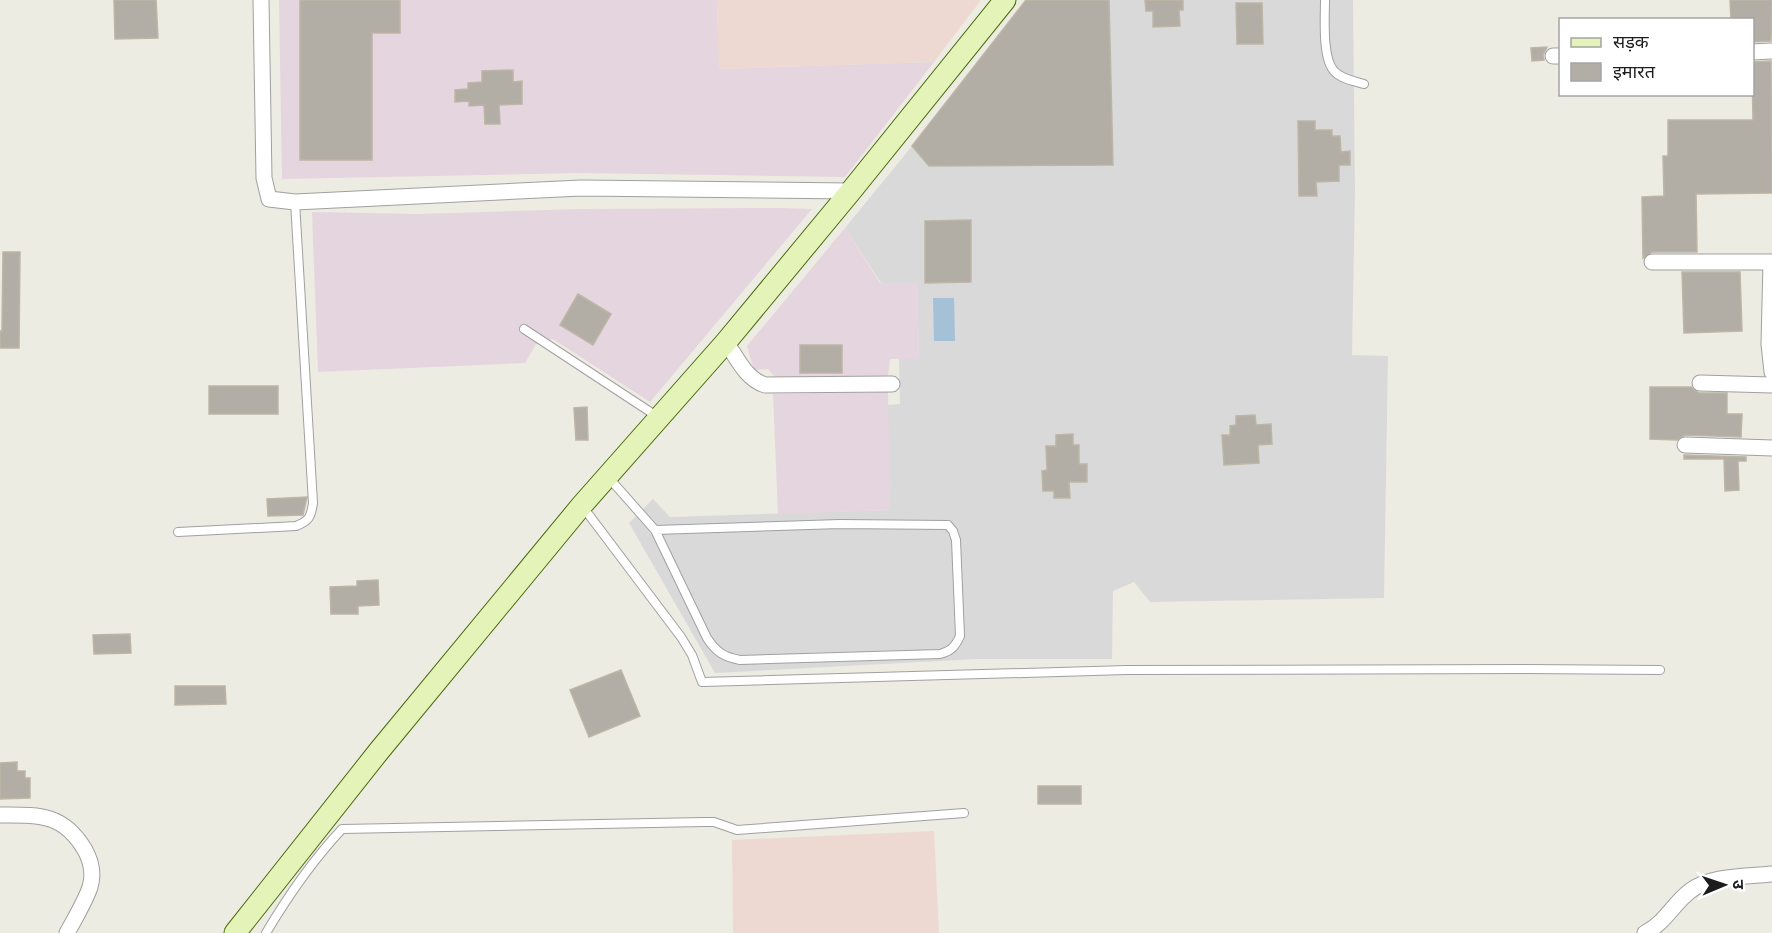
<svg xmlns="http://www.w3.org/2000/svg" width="1772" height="933" font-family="'Exo 2','Noto Sans Devanagari',sans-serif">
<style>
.residential{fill:#dad9d9}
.commercial{fill:#edd9d2}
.industrial{fill:#e5d5de}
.water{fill:#a5c1d8}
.building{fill:#b2aea5;stroke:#bdb5a6;stroke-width:1.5}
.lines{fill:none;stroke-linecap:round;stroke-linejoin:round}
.service-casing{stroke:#a0a0a0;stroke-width:10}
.minor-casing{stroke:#a0a0a0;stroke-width:17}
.secondary-casing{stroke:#4a6a0c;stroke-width:23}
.service{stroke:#fff;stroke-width:8}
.minor{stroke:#fff;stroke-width:15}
.secondary{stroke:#e4f4b9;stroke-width:21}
</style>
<rect width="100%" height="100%" fill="#edece2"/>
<!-- residential -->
<path class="residential" d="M 1109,0 L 1353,0 L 1355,192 L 1352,355 L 1388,356 L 1384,598 L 1150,602 L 1134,582 L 1113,591 L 1112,659 L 977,659 L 715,673 L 629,523 L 653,499 L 670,517 L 890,510 L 887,405 L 900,404 L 899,359 L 919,358 L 917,283 L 881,283 L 845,228 L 912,146 L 929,166 L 1113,165 Z"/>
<!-- commercial -->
<path class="commercial" d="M 717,0 L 981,0 L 934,62 L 719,69 Z
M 934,831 L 939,933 L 733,933 L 732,840 Z"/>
<!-- industrial -->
<path class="industrial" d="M 279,0 L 717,0 L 719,69 L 934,62 L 845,177 L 579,173 L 282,179 Z
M 781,208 L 812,209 L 650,402 L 553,339 L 536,344 L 525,363 L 318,372 L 312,212 L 417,214 L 579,209 Z
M 845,228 L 880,283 L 917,283 L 919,359 L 890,359 L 888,376 L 775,377 L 768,369 L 754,370 L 747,346 Z
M 888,392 L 890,510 L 778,514 L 773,394 Z"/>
<!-- water -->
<path class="water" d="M 933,298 L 954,298 L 955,341 L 934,341 Z"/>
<!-- building -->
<path class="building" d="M 114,0 L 156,0 L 158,38 L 115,39 Z
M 300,0 L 400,0 L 400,33 L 372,33 L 372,160 L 300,160 Z
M 1026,0 L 1109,0 L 1113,165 L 929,166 L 912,146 Z
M 1145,0 L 1183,0 L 1183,10 L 1179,10 L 1180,26 L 1153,27 L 1153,11 L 1146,11 Z
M 1730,0 L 1772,0 L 1771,41 L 1752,42 L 1752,20 L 1731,20 Z
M 1236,3 L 1262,3 L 1263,44 L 1237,44 Z
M 1547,47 L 1543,55 L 1544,60 L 1532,61 L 1531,48 Z
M 1771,61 L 1772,193 L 1696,194 L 1697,252 L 1652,252 L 1643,258 L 1642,197 L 1664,196 L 1663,156 L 1668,156 L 1668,120 L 1753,120 L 1752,62 Z
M 513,70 L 513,82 L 522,81 L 522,104 L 499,105 L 500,124 L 485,124 L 484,105 L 469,106 L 469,101 L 455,102 L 455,90 L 468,89 L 468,83 L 482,82 L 482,71 Z
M 1298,121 L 1315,121 L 1315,130 L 1332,130 L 1332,136 L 1340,136 L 1341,152 L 1350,151 L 1350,165 L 1339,165 L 1339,181 L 1316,182 L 1317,196 L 1299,196 Z
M 971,220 L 971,282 L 925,283 L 925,221 Z
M 3,252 L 20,252 L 19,348 L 0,348 L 0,331 L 2,331 Z
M 1682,272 L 1740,272 L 1742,331 L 1684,333 Z
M 578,294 L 611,314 L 593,345 L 560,325 Z
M 800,345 L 842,345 L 842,373 L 800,373 Z
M 209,386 L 278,386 L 278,414 L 209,414 Z
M 1650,387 L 1691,387 L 1699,393 L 1727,393 L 1727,414 L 1742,414 L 1741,437 L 1685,435 L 1677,440 L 1650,439 Z
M 587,407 L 588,440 L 576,440 L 574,408 Z
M 1255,415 L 1256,425 L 1271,424 L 1272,444 L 1258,445 L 1259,463 L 1224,465 L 1222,435 L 1230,435 L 1230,426 L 1236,425 L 1236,416 Z
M 1073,434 L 1073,445 L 1079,445 L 1079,464 L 1087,464 L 1087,482 L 1069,482 L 1070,498 L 1054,498 L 1054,491 L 1043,491 L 1042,471 L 1047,470 L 1046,446 L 1056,446 L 1056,435 Z
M 1684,455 L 1746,457 L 1746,461 L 1738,461 L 1739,490 L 1725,491 L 1724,459 L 1684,459 Z
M 307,497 L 303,515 L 268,516 L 267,499 Z
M 378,580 L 379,605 L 358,606 L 358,614 L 331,614 L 330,587 L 357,586 L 357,581 Z
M 130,634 L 131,653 L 94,654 L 93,635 Z
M 621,670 L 640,716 L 589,737 L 570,690 Z
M 175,686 L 225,686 L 226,704 L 175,705 Z
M 17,762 L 17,771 L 25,771 L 25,778 L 30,778 L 30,798 L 0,799 L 0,763 Z
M 1038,786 L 1081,786 L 1081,804 L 1038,804 Z"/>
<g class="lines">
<defs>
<path id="service" d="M 1325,0 C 1325,17 1322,58 1334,71 C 1341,79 1354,81 1364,84
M 524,329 L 658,417
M 609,478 L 655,530 L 707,638 C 716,652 724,657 740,660 L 940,654 C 951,651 955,647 960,636 L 956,540 L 953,531 L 948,525 L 840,524 L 655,530
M 583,507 L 681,637 L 692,655 L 702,682 L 1127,670 L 1525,669 L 1660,670
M 178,532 L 296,526 C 309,521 311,517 313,503 L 295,202
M 266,933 C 288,896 313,860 342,829 L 704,822 L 714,822 L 737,830 L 964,813"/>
<path id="minor" d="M 261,0 L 264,178 L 269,199 L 295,202 L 581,188 L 851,191
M 1752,52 L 1772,51
M 1553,56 L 1560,56
M 1652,262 L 1772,262
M 1771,262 L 1769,344 L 1772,372
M 726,342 C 737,358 746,379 765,385 L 892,384
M 1700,383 L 1772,385
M 1685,445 L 1772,448
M 0,815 C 39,815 63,813 85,850 C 91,861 94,874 90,887 C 85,902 75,918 67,933
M 1645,933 C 1666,922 1672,905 1690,891 C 1711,875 1746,877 1772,874"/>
<path id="secondary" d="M 235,933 L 379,751 L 582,505 L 726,342 L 851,191 L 1005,0"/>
</defs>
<!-- service casing -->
<use href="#service" class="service-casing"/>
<!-- minor casing -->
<use href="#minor" class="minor-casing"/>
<!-- secondary casing -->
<use href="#secondary" class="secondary-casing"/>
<!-- service -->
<use href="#service" class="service"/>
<!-- minor -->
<use href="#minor" class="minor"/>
<!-- secondary -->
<use href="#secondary" class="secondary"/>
</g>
<!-- legend -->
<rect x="1559" y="18" width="195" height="78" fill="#ffffff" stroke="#a4a4a4" stroke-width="1.5"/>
<rect x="1571" y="38" width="30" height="9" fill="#e4f4b9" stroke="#a4a4a4" stroke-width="1.5"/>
<text x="1613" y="48" font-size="18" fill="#1c1c1c">सड़क</text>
<rect x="1571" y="63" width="30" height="18" fill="#b2aea5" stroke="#a4a4a4" stroke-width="1.5"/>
<text x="1613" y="78" font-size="18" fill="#1c1c1c">इमारत</text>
<!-- north arrow -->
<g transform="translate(1724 885) rotate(88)" stroke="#ffffff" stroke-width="4.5" paint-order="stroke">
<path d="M0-4.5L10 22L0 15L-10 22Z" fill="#1c1c1c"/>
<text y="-9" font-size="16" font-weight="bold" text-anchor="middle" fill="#1c1c1c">उ</text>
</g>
</svg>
